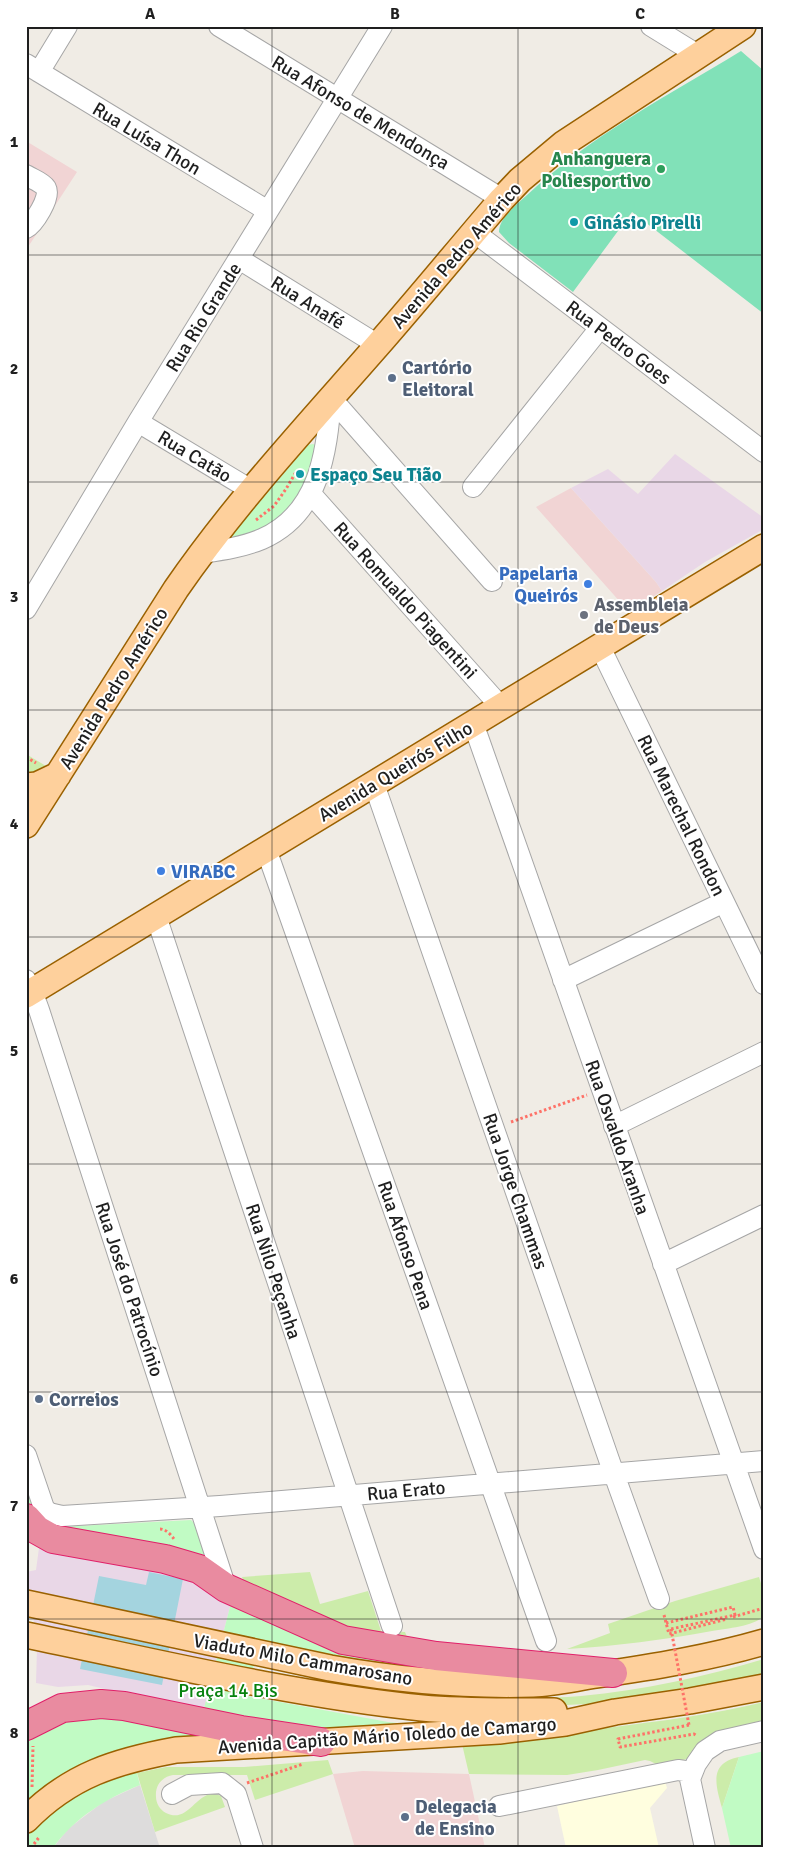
<svg xmlns="http://www.w3.org/2000/svg" width="790" height="1874" font-family="Signika,sans-serif">
<style>
.residential{fill:#dddcdc}
.commercial{fill:#f1d4d4}
.industrial{fill:#e9d7e7}
.education{fill:#fffedf}
.grass{fill:#ccecaa}
.park{fill:#c1fbc4}
.pitch{fill:#81e1b8}
.water{fill:#a4d4df}
.lines{fill:none;stroke-linecap:round;stroke-linejoin:round}
.minor-casing{stroke:#a6a6a6;stroke-width:22}
.major-casing{stroke:#9a6100;stroke-width:28}
.highway-casing{stroke:#e02069;stroke-width:30}
.path{stroke:#fe7268;stroke-width:3;stroke-dasharray:2.5 2.5;stroke-linecap:butt}
.minor{stroke:#fff;stroke-width:20}
.major{stroke:#fed09c;stroke-width:25}
.highway{stroke:#e98ba0;stroke-width:28}
.path-bridge{stroke:#fe7268;stroke-width:3;stroke-dasharray:2.5 2.5;stroke-linecap:butt}
.grid{fill:none;stroke:#1f1f1f;stroke-width:1;stroke-opacity:0.55}
.leisure-dot{fill:#2e9e5b;stroke:#fff;stroke-width:2}
.culture-dot{fill:#0f9aa8;stroke:#fff;stroke-width:2}
.service-dot{fill:#5c6f8a;stroke:#fff;stroke-width:2}
.shop-dot{fill:#3f7fe0;stroke:#fff;stroke-width:2}
.worship-dot{fill:#6b7280;stroke:#fff;stroke-width:2}
.labels{text-anchor:middle;stroke-width:4;stroke-linejoin:round;paint-order:stroke}
.street-label{font-size:19px;fill:#1f1f1f;stroke:#fff}
.leisure-label{font-size:19px;font-weight:bold;fill:#27864d;stroke:#fff;text-anchor:end}
.culture-label{font-size:19px;font-weight:bold;fill:#0d838f;stroke:#fff;text-anchor:start}
.service-label{font-size:19px;font-weight:bold;fill:#4e5e75;stroke:#fff;text-anchor:start}
.shop-label{font-size:19px;font-weight:bold;fill:#366cbe;stroke:#fff;text-anchor:end}
.worship-label{font-size:19px;font-weight:bold;fill:#5b616d;stroke:#fff;text-anchor:start}
.park-label{font-size:19px;fill:#08820e;stroke:#fff}
.neatline{fill:none;stroke:#1f1f1f;stroke-width:2}
.grid-label{font-size:16px;text-anchor:middle;font-weight:bold;fill:#1f1f1f}
</style>
<rect width="100%" height="100%" fill="#f0ece5"/>
<!-- residential -->
<path class="residential" d="M 140,1785 L 160,1848 L 53,1848 L 68,1829 L 103,1802 Z"/>
<!-- commercial -->
<path class="commercial" d="M 26,141 L 77,172 L 28,247 L 26,246 Z
M 571,488 L 656,582 L 662,591 L 629,612 L 536,507 Z
M 363,1771 L 469,1774 L 485,1848 L 355,1848 L 333,1774 Z"/>
<!-- industrial -->
<path class="industrial" d="M 675,454 L 764,518 L 764,529 L 705,562 L 662,591 L 656,582 L 571,488 L 608,469 L 638,494 Z
M 39,1548 L 174,1570 L 231,1603 L 203,1712 L 88,1685 L 58,1687 L 36,1683 L 37,1649 L 34,1622 L 26,1587 L 26,1572 L 36,1570 Z"/>
<!-- education -->
<path class="education" d="M 665,1781 L 667,1788 L 650,1808 L 659,1848 L 566,1848 L 557,1806 Z"/>
<!-- grass -->
<path class="grass" d="M 26,754 L 51,769 L 26,778 Z
M 310,1572 L 320,1604 L 368,1591 L 381,1631 L 405,1632 L 410,1644 L 365,1634 L 246,1588 L 242,1577 Z
M 759,1577 L 764,1593 L 764,1616 C 752,1627 728,1628 712,1631 C 663,1640 617,1646 567,1649 L 610,1633 L 608,1624 L 675,1601 Z
M 764,1659 L 764,1677 L 608,1703 L 545,1706 L 439,1704 L 440,1696 C 487,1697 534,1700 581,1696 C 643,1690 704,1677 764,1659 Z
M 764,1702 L 764,1726 L 700,1746 L 687,1759 L 658,1765 L 650,1761 L 645,1760 L 598,1770 L 567,1775 L 469,1774 L 462,1744 C 511,1741 558,1734 606,1728 C 659,1721 712,1715 764,1702 Z
M 739,1757 L 722,1808 C 716,1786 708,1763 739,1757 Z
M 328,1760 L 333,1774 L 255,1800 L 247,1775 L 173,1775 C 162,1777 155,1785 156,1797 C 156,1803 160,1810 166,1813 C 186,1823 194,1798 210,1794 C 214,1793 218,1795 221,1796 L 225,1807 L 155,1832 L 137,1773 L 166,1767 L 244,1767 Z"/>
<!-- park -->
<path class="park" d="M 313,444 L 316,445 L 308,479 L 292,505 L 263,529 L 234,539 L 232,535 L 308,445 Z
M 26,1479 L 43,1520 L 59,1527 L 191,1520 L 194,1523 L 207,1560 L 59,1531 L 33,1512 L 26,1503 Z
M 231,1603 L 462,1673 L 346,1660 L 259,1642 L 247,1696 L 388,1722 L 432,1727 L 310,1733 L 203,1712 Z
M 77,1717 L 108,1717 L 212,1736 L 26,1808 L 26,1744 L 44,1730 Z
M 764,1751 L 764,1848 L 731,1848 L 722,1808 L 739,1757 Z
M 136,1770 L 140,1785 C 107,1798 74,1818 53,1848 L 26,1848 L 26,1838 C 58,1802 91,1784 136,1770 Z"/>
<!-- pitch -->
<path class="pitch" d="M 741,51 L 764,71 L 764,314 L 632,212 L 573,292 L 509,243 L 499,232 C 499,218 516,205 526,196 C 590,136 667,96 741,51 Z"/>
<!-- water -->
<path class="water" d="M 149,1572 L 183,1579 L 162,1685 L 80,1669 L 99,1576 L 146,1585 Z"/>
<g class="lines">
<defs>
<path id="minor" d="M 219,26 L 502,199
M 651,26 L 698,55
M 26,64 L 268,211
M 39,72 L 67,26
M 26,175 C 32,179 42,182 46,188 C 51,197 34,224 26,228
M 474,232 L 764,452
M 239,259 L 378,345
M 331,398 L 492,581
M 138,422 L 251,490
M 473,487 L 600,328
M 311,494 L 501,707
M 202,553 C 222,550 243,547 262,539 C 319,514 327,453 331,398
M 26,609 L 138,422 L 382,26
M 600,647 L 764,984
M 473,723 L 764,1549
M 374,784 L 614,1474 L 659,1599
M 266,849 L 546,1641
M 156,916 L 392,1626
M 26,980 L 32,991 L 39,1010 L 226,1588
M 563,980 L 724,902
M 614,1126 L 764,1052
M 663,1264 L 764,1215
M 26,1455 L 44,1508 L 49,1513 L 62,1516 L 220,1506 L 764,1461
M 172,1794 L 189,1785 L 222,1783 L 236,1794 L 253,1848
M 499,1806 L 678,1770 L 692,1772
M 705,1848 L 690,1779 L 696,1764 L 705,1751 L 720,1741 L 764,1731"/>
<path id="major" d="M 26,786 L 37,785 L 58,775
M 26,825 L 176,589 C 236,502 308,425 377,346 C 419,298 460,248 502,199 L 520,180 L 563,144 L 743,26
M 26,995 L 764,547
M 26,1603 L 330,1668 C 397,1680 465,1686 533,1684 C 554,1683 576,1678 597,1675 C 653,1667 709,1658 764,1642
M 26,1635 C 157,1662 288,1694 422,1708 C 466,1712 510,1711 554,1711
M 26,1820 C 70,1775 116,1761 176,1750 L 499,1731 L 565,1723 L 615,1712 L 690,1701 L 764,1687"/>
<path id="highway" d="M 26,1518 L 37,1530 L 53,1539 L 165,1559 L 199,1569 L 226,1588 L 343,1640 L 436,1656 L 613,1673
M 26,1726 L 62,1708 L 101,1704 L 124,1706 L 241,1730 L 321,1742"/>
</defs>
<!-- minor casing -->
<use href="#minor" class="minor-casing"/>
<!-- major casing -->
<use href="#major" class="major-casing"/>
<!-- highway casing -->
<use href="#highway" class="highway-casing"/>
<!-- path -->
<path class="path" d="M 256,520 L 274,506 L 286,489 L 296,472
M 26,757 L 36,763
M 511,1122 L 587,1095
M 160,1529 C 166,1529 171,1535 174,1539
M 664,1615 L 669,1634 L 727,1619
M 733,1617 L 764,1608
M 666,1623 L 733,1607 L 735,1615 L 671,1629
M 689,1725 L 618,1739 L 620,1747 L 694,1734 L 697,1736
M 247,1783 L 303,1764
M 32,1787 L 33,1746
M 31,1848 L 40,1836"/>
<!-- minor -->
<use href="#minor" class="minor"/>
<!-- major -->
<use href="#major" class="major"/>
<!-- highway -->
<use href="#highway" class="highway"/>
<!-- path-bridge -->
<path class="path-bridge" d="M 671,1629 L 689,1725"/>
</g>
<!-- grid -->
<path class="grid" d="M 272,26 L 272,1848M 518,26 L 518,1848M 26,255 L 764,255M 26,482 L 764,482M 26,710 L 764,710M 26,937 L 764,937M 26,1164 L 764,1164M 26,1392 L 764,1392M 26,1619 L 764,1619"/>
<!-- markers -->
<circle class="leisure-dot" cx="661" cy="169" r="5"/>
<g class="culture-dot">
<circle cx="574" cy="222" r="5"/>
<circle cx="300" cy="474" r="5"/>
</g>
<g class="service-dot">
<circle cx="392" cy="378" r="5"/>
<circle cx="39" cy="1399" r="5"/>
<circle cx="405" cy="1817" r="5"/>
</g>
<g class="shop-dot">
<circle cx="588" cy="584" r="5"/>
<circle cx="161" cy="871" r="5"/>
</g>
<circle class="worship-dot" cx="584" cy="615" r="5"/>
<g class="labels">
<!-- street labels -->
<g class="street-label">
<text transform="translate(361 112) rotate(31)" y="7">Rua Afonso de Mendonça</text>
<text transform="translate(147 138) rotate(31)" y="7">Rua Luísa Thon</text>
<text transform="translate(456 255) rotate(-49)" y="7">Avenida Pedro Américo</text>
<text transform="translate(308 302) rotate(32)" y="7">Rua Anafé</text>
<text transform="translate(203 317) rotate(-58)" y="7">Rua Rio Grande</text>
<text transform="translate(619 342) rotate(37)" y="7">Rua Pedro Goes</text>
<text transform="translate(195 456) rotate(31)" y="7">Rua Catão</text>
<text transform="translate(406 600) rotate(48)" y="7">Rua Romualdo Piagentini</text>
<text transform="translate(113 688) rotate(-58)" y="7">Avenida Pedro Américo</text>
<text transform="translate(395 771) rotate(-31)" y="7">Avenida Queirós Filho</text>
<text transform="translate(682 815) rotate(64)" y="7">Rua Marechal Rondon</text>
<text transform="translate(618 1137) rotate(71)" y="7">Rua Osvaldo Aranha</text>
<text transform="translate(516 1191) rotate(71)" y="7">Rua Jorge Chammas</text>
<text transform="translate(406 1245) rotate(71)" y="7">Rua Afonso Pena</text>
<text transform="translate(274 1271) rotate(72)" y="7">Rua Nilo Peçanha</text>
<text transform="translate(130 1289) rotate(72)" y="7">Rua José do Patrocínio</text>
<text transform="translate(406 1490) rotate(-5)" y="7">Rua Erato</text>
<text transform="translate(303 1659) rotate(10)" y="7">Viaduto Milo Cammarosano</text>
<text transform="translate(387 1735) rotate(-4)" y="7">Avenida Capitão Mário Toledo de Camargo</text>
</g>
<!-- leisure labels -->
<g class="leisure-label">
<text x="651" y="165">Anhanguera<tspan x="651" dy="22">Poliesportivo</tspan></text>
</g>
<!-- culture labels -->
<g class="culture-label">
<text x="584" y="229">Ginásio Pirelli</text>
<text x="310" y="481">Espaço Seu Tião</text>
</g>
<!-- service labels -->
<g class="service-label">
<text x="402" y="374">Cartório<tspan x="402" dy="22">Eleitoral</tspan></text>
<text x="49" y="1406">Correios</text>
<text x="415" y="1813">Delegacia<tspan x="415" dy="22">de Ensino</tspan></text>
</g>
<!-- shop labels -->
<g class="shop-label">
<text x="578" y="580">Papelaria<tspan x="578" dy="22">Queirós</tspan></text>
<text x="171" y="878" text-anchor="start">VIRABC</text>
</g>
<!-- worship labels -->
<g class="worship-label">
<text x="594" y="611">Assembleia<tspan x="594" dy="22">de Deus</tspan></text>
</g>
<!-- park labels -->
<g class="park-label">
<text x="228" y="1697">Praça 14 Bis</text>
</g>
</g>
<!-- border -->
<rect width="790" height="1874" fill="none" stroke="#ffffff" stroke-width="55"/>
<rect x="28" y="28" width="734" height="1818" class="neatline"/>
<g class="grid-label">
<text x="150" y="19">A</text>
<text x="395" y="19">B</text>
<text x="640" y="19">C</text>
<text x="14" y="147">1</text>
<text x="14" y="374">2</text>
<text x="14" y="602">3</text>
<text x="14" y="829">4</text>
<text x="14" y="1056">5</text>
<text x="14" y="1284">6</text>
<text x="14" y="1511">7</text>
<text x="14" y="1738">8</text>
</g>
</svg>
